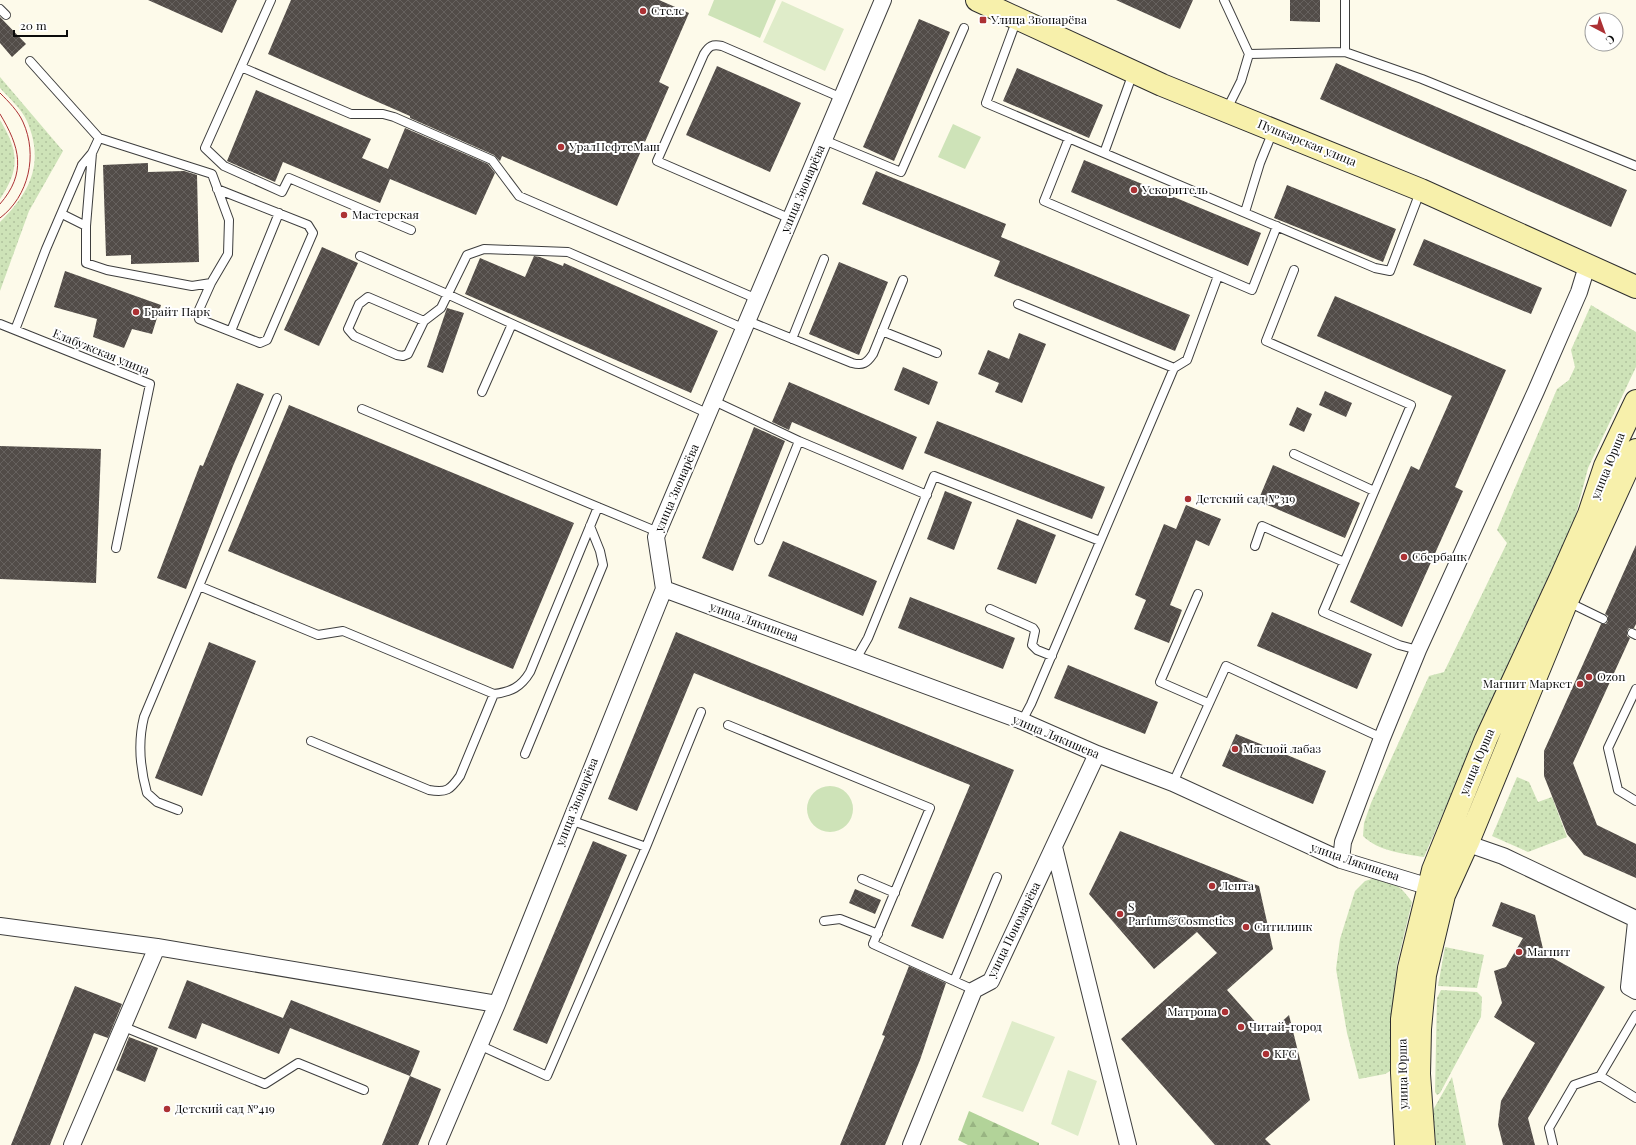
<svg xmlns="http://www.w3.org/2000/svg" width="1636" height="1145" font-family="'Playfair Display',serif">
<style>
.grass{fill:url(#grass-dots)}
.forest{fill:url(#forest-firs)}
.park{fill:#cee3b8}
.pitch{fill:#dfecc9}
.building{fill:url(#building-cross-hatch)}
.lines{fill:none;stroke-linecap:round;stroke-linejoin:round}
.lane-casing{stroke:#3e3e3e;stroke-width:10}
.street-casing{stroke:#3e3e3e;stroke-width:18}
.secondary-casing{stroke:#2d2d2d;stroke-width:24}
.lane{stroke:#fff;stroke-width:8}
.street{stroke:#fff;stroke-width:16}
.secondary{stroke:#f7f0ab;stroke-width:22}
.tram{stroke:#ac3134;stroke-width:1}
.poi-dot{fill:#ac3134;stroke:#fff;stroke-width:1.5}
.labels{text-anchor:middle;stroke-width:4;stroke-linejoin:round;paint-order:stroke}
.poi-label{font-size:12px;fill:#0b0b0b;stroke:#fff;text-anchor:start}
.street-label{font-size:12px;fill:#0b0b0b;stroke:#fff}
</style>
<defs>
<pattern id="grass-dots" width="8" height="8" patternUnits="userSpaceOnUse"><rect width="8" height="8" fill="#cee3b8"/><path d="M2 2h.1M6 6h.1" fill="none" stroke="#b0c19d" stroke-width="1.8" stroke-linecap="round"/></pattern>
<pattern id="forest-firs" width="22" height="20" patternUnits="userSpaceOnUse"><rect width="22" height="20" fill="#b2d399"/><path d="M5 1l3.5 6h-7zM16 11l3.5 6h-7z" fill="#98b482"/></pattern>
<pattern id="building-cross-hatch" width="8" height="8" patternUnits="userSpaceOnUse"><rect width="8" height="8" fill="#524c48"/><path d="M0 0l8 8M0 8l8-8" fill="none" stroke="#66615e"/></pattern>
</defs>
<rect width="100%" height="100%" fill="#fdfaea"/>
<!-- grass -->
<path class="grass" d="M 0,77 L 63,151 L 29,211 L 0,291 L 0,222 C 30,193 45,163 27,121 C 21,108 9,98 0,88 Z
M 0,120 C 18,150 21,168 0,199 Z
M 1591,305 L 1636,332 L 1636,367 L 1588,468 L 1574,522 L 1518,641 L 1424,857 C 1404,854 1378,851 1363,836 L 1364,823 L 1371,803 L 1429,676 L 1444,672 L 1507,543 L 1497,530 L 1557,389 L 1569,380 L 1575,367 L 1571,350 Z
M 1517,777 L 1529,782 L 1538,802 L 1552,797 L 1567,837 L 1528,852 L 1492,836 Z
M 1375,878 C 1395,883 1400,885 1412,902 L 1397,964 L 1392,1011 L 1392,1070 L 1385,1074 L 1359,1079 L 1347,1033 L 1336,969 L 1340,939 L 1355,891 L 1365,881 Z
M 1445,947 L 1484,955 L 1477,988 L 1438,986 Z
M 1441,990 L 1477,992 L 1482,997 L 1481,1017 L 1440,1093 L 1437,1095 L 1435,1092 L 1437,998 Z
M 1452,1077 L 1466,1145 L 1436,1145 L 1433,1110 Z"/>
<!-- forest -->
<path class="forest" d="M 969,1111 L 1039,1143 L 1039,1145 L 968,1145 L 958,1140 Z"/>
<!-- park -->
<path class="park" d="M 714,0 L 776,0 L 760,38 L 708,15 Z
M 953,124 L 981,137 L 965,169 L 938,157 Z
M807 809a23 23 0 1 1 46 0a23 23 0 1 1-46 0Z"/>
<!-- pitch -->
<path class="pitch" d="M 782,1 L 844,29 L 825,71 L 763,42 Z
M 1012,1021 L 1055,1037 L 1023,1112 L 982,1097 Z
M 1068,1070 L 1097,1081 L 1078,1136 L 1051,1124 Z"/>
<!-- building -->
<path class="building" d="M 148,0 L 237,0 L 222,33 Z
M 291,0 L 659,0 L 689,13 L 659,82 L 669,87 L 617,206 L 502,156 L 500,161 L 494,155 L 410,118 L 410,116 L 268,54 Z
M 1116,0 L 1193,0 L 1180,29 Z
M 1290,0 L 1320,0 L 1320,22 L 1290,21 Z
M 0,17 L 26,44 L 12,57 L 0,43 Z
M 919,19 L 950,32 L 894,161 L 863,147 Z
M 1336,63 L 1627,190 L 1611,227 L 1320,99 Z
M 717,66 L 801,103 L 770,172 L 686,135 Z
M 1017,68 L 1103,105 L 1089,138 L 1003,101 Z
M 256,90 L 371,139 L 362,158 L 388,169 L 405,128 L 488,164 L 495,173 L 476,215 L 390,179 L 380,203 L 283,162 L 275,182 L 227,161 Z
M 1084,160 L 1261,233 L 1248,266 L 1071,192 Z
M 148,163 L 148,172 L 184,171 L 197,175 L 199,262 L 131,264 L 131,255 L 106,256 L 103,165 Z
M 876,171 L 1006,224 L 1001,237 L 1190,315 L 1175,351 L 994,276 L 1000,261 L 862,204 Z
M 1287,185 L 1396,229 L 1383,262 L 1274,218 Z
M 1424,239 L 1542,288 L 1531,314 L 1413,265 Z
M 322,247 L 358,263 L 319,346 L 284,330 Z
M 534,256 L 540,257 L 563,266 L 564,263 L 718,331 L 691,393 L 465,294 L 480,258 L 525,277 Z
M 839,262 L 888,282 L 859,355 L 809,334 Z
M 65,271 L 161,305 L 152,334 L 132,329 L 124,348 L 93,337 L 97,319 L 54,307 Z
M 1335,296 L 1506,370 L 1455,487 L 1463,491 L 1402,627 L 1350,602 L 1411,466 L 1419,470 L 1452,396 L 1317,336 Z
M 447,308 L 464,313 L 443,373 L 427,367 Z
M 1019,333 L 1046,344 L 1022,403 L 995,392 L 999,383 L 978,374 L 988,350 L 1009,359 Z
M 903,367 L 938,382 L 929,405 L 894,390 Z
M 789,382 L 917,437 L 903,470 L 792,422 L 789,430 L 772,422 Z
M 237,383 L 264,394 L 233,466 L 186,589 L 157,578 L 200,465 L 203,466 Z
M 1325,391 L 1352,403 L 1346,417 L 1319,405 Z
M 289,405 L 574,523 L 513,669 L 228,551 Z
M 1297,407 L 1312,414 L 1304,432 L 1289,425 Z
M 937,421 L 1105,487 L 1092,519 L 924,453 Z
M 754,427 L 785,441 L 733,571 L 702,558 Z
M 0,446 L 101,449 L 96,583 L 0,579 Z
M 1273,465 L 1360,503 L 1345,538 L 1258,501 Z
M 945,491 L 972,502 L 954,550 L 927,539 Z
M 1186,505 L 1221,519 L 1209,546 L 1196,540 L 1170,605 L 1182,610 L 1169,643 L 1134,629 L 1146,600 L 1135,595 L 1164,524 L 1176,529 Z
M 1017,519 L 1056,535 L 1036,584 L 997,569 Z
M 783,541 L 877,581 L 863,616 L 768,576 Z
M 1636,545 L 1636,624 L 1634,628 L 1629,628 L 1627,631 L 1627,636 L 1630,638 L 1573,763 L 1597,825 L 1636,844 L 1636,878 L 1584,855 L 1567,834 L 1544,776 L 1544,751 L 1601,624 L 1606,624 L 1608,621 L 1608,616 L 1605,614 Z
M 910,597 L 1015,638 L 1003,669 L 898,628 Z
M 1272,612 L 1372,654 L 1357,689 L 1257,646 Z
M 676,632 L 1014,770 L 943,939 L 911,926 L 970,785 L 694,673 L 637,811 L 608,799 Z
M 209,642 L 256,661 L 202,796 L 155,778 Z
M 1068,665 L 1158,702 L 1145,734 L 1054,698 Z
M 1236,734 L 1326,771 L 1313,804 L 1222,766 Z
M 1120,831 L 1259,886 L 1273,949 L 1227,990 L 1267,1035 L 1289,1015 L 1310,1100 L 1265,1139 L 1271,1145 L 1215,1145 L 1121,1039 L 1217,953 L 1197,932 L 1154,969 L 1089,894 Z
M 593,841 L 627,855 L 547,1044 L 513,1030 Z
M 855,889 L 881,900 L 875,914 L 849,903 Z
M 1501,902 L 1535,915 L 1544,953 L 1605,987 L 1528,1118 L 1535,1145 L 1503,1145 L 1498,1125 L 1501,1101 L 1535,1043 L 1494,1017 L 1502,1003 L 1494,971 L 1506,967 L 1523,938 L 1492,926 Z
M 909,966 L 946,983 L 920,1060 L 885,1145 L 840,1145 L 885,1036 L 882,1035 Z
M 187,980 L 283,1018 L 291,1000 L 420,1051 L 410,1076 L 290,1028 L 279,1054 L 202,1023 L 196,1039 L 168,1028 Z
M 75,986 L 122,1004 L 108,1038 L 94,1033 L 50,1145 L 11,1145 Z
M 129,1037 L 158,1048 L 145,1082 L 116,1070 Z
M 410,1076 L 441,1089 L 431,1114 L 418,1145 L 382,1145 Z"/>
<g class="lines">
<defs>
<path id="lane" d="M 271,0 L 205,148 L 224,166 L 282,192 L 289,178 L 411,230
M 1224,0 L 1249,54 L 1241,81 L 1227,109
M 0,9 L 6,15
M 1017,19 L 986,103 L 1375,268 L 1390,271 L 1420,192
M 1345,52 L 1422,79 L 1636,166
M 1249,54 L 1345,52 L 1345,0
M 30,61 L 99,138 L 212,174 L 229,220 L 228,254 L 211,283 L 192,286 L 107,270 L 86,263 L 86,226 L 62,214
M 241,67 L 351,114 L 383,114 L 394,117 L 492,160 L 519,196 L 757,299
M 1069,138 L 1044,201 L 1252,290 L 1277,226
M 824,140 L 901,172 L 964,28
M 1104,153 L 1133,73
M 1245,212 L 1260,163 L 1273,131
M 791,219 L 657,161 L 704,54 C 709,46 712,44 722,46 L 842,98
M 86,226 L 92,153
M 360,256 L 447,294 L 709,414
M 1294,270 L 1266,341 L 1411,405 L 1323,612 L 1399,645 L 1418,650
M 211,283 L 198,312 L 199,319 L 260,343 L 267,340 L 313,233 L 308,225 L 217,189
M 1018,304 L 1174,368
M 424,321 L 368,297 L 359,304 L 348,329 L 354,336 L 397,355 L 403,356 L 408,354 L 424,321 L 441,308 L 467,255 L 484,249 L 568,252 L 745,329
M 748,321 L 852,363 C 863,366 867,363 873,354 L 903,280
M 0,324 L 150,384 L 116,548
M 15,330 L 46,249 L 82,165 L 92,153 L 99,138
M 231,331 L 279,213
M 882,331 L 937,353
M 792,339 L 824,259
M 482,392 L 512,324
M 277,398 L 199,586 L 318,635 L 343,631 L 494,694 C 511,692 521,687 530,672 L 598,507
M 714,401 L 799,441 L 759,540
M 362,409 L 658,532
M 799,441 L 927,495
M 1294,454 L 1374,491
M 1255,546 L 1262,526 L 1344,562
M 1198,594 L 1160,682 L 1208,703
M 1568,602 L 1603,619
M 990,609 L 1033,628 L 1035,631 L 1032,645 L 1037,650 L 1052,656
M 1632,633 L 1636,635
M 856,659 L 868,638 L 934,476 L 1100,541
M 1636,689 L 1608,748 L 1618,790 L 1636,801
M 1022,721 L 1031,704 L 1174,368 L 1187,360 L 1218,276
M 728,725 L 930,808 L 873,944 L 974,990
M 311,741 L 429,790 C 447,793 450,790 460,776 L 494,694
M 525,754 L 603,565 L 600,551 L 590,526
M 1173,783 L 1226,666 L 1382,738
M 178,810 L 157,802 L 147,793 C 140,768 138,741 144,717 L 199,586
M 570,820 L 646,847
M 862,879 L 895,893
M 824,921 L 840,919 L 878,934
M 954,981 L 997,877
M 1636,1015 L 1600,1076 L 1636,1098
M 124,1027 L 265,1084 L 298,1063 L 364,1090
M 479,1045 L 547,1076 L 646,847 L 701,712
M 1553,1145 L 1549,1128 L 1574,1085 L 1600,1076"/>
<path id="street" d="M 664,589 L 1022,721 L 1097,754 L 1173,783 L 1341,860 L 1420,884 L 1439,887
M 1457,840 L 1503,856 L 1636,919
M 1054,847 L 1128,1145
M 1341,860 L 1343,842 L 1382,738 L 1418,650 L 1536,391 L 1579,292 L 1587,266
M 1636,922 L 1629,987 L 1636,991
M 0,926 L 157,947 L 497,1004
M 72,1145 L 157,947
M 437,1145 L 497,1004 L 664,589 L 656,537 L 658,532 L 883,0
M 911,1145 L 974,990 L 991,981 L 1097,754"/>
<path id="secondary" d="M 977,0 L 1162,85 L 1421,190 L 1636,287
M 1406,1145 L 1402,1073 L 1402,1019 L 1409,968 L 1433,870 L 1486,739 L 1561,577 L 1589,514 L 1605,466 L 1636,401
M 1424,1145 L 1419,1074 L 1420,1029 L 1425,975 L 1444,895 L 1468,842 L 1567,601 L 1636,450"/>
</defs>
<!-- lane casing -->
<use href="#lane" class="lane-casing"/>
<!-- street casing -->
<use href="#street" class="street-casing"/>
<!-- secondary casing -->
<use href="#secondary" class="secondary-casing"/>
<!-- lane -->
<use href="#lane" class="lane"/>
<!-- street -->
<use href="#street" class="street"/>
<!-- secondary -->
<use href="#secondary" class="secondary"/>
<!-- tram -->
<path class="tram" d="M 0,93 C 9,102 18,111 23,122 C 38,155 29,196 0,218
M 0,114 C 20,147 27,173 0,204"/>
</g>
<!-- markers -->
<g class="poi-dot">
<circle cx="643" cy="11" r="4"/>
<rect x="979" y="16" width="8" height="8" rx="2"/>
<circle cx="561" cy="147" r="4"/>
<circle cx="1134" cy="190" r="4"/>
<circle cx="344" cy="215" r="4"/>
<circle cx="136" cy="312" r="4"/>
<circle cx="1188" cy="499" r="4"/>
<circle cx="1404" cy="557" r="4"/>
<circle cx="1589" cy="677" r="4"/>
<circle cx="1580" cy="684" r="4"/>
<circle cx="1235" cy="749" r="4"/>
<circle cx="1212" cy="886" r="4"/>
<circle cx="1120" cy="914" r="4"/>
<circle cx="1246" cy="927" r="4"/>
<circle cx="1519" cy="952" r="4"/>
<circle cx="1225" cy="1012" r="4"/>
<circle cx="1241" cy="1027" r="4"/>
<circle cx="1266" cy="1054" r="4"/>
<circle cx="167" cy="1109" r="4"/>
</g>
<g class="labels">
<!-- poi labels -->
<g class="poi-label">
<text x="651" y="15">Стелс</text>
<text x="991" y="24">Улица Звонарёва</text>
<text x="569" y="151">УралНефтеМаш</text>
<text x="1142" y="194">Ускоритель</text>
<text x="352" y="219">Мастерская</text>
<text x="144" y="316">Брайт Парк</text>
<text x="1196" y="503">Детский сад №319</text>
<text x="1412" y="561">Сбербанк</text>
<text x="1597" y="681">Ozon</text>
<text x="1572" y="688" text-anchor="end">Магнит Маркет</text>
<text x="1243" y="753">Мясной лабаз</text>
<text x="1220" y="890">Лента</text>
<text x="1128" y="911">S<tspan x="1128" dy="14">Parfum&amp;Cosmetics</tspan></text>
<text x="1254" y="931">Ситилинк</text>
<text x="1527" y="956">Магнит</text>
<text x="1217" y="1016" text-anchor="end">Матрона</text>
<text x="1249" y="1031">Читай-город</text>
<text x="1274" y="1058">KFC</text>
<text x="175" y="1113">Детский сад №419</text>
</g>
<!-- street labels -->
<g class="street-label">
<text transform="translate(1307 143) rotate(22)" y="4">Пушкарская улица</text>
<text transform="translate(803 189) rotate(-67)" y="4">улица Звонарёва</text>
<text transform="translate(101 352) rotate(22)" y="4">Елабужская улица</text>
<text transform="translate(1608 466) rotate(-68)" y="4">улица Юрша</text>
<text transform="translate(677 488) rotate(-67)" y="4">улица Звонарёва</text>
<text transform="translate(754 622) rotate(20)" y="4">улица Лякишева</text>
<text transform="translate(1056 737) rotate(23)" y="4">улица Лякишева</text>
<text transform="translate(1477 762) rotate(-67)" y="4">улица Юрша</text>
<text transform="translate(577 802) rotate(-68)" y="4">улица Звонарёва</text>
<text transform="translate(1355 862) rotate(19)" y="4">улица Лякишева</text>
<text transform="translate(1014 930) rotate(-64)" y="4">улица Пономарёва</text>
<text transform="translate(1403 1074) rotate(-91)" y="4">улица Юрша</text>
</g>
</g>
<!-- north arrow -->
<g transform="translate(1604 32) rotate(139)"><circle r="19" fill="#ffffff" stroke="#9d9d9d"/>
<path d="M0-3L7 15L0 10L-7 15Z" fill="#ac3134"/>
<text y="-6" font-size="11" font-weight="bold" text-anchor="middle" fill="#0b0b0b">С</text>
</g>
<!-- scale -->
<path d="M14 30v6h53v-6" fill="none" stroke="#0b0b0b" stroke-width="2"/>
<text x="20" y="30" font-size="12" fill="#0b0b0b" stroke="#ffffff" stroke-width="3" paint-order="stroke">20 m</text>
</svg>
